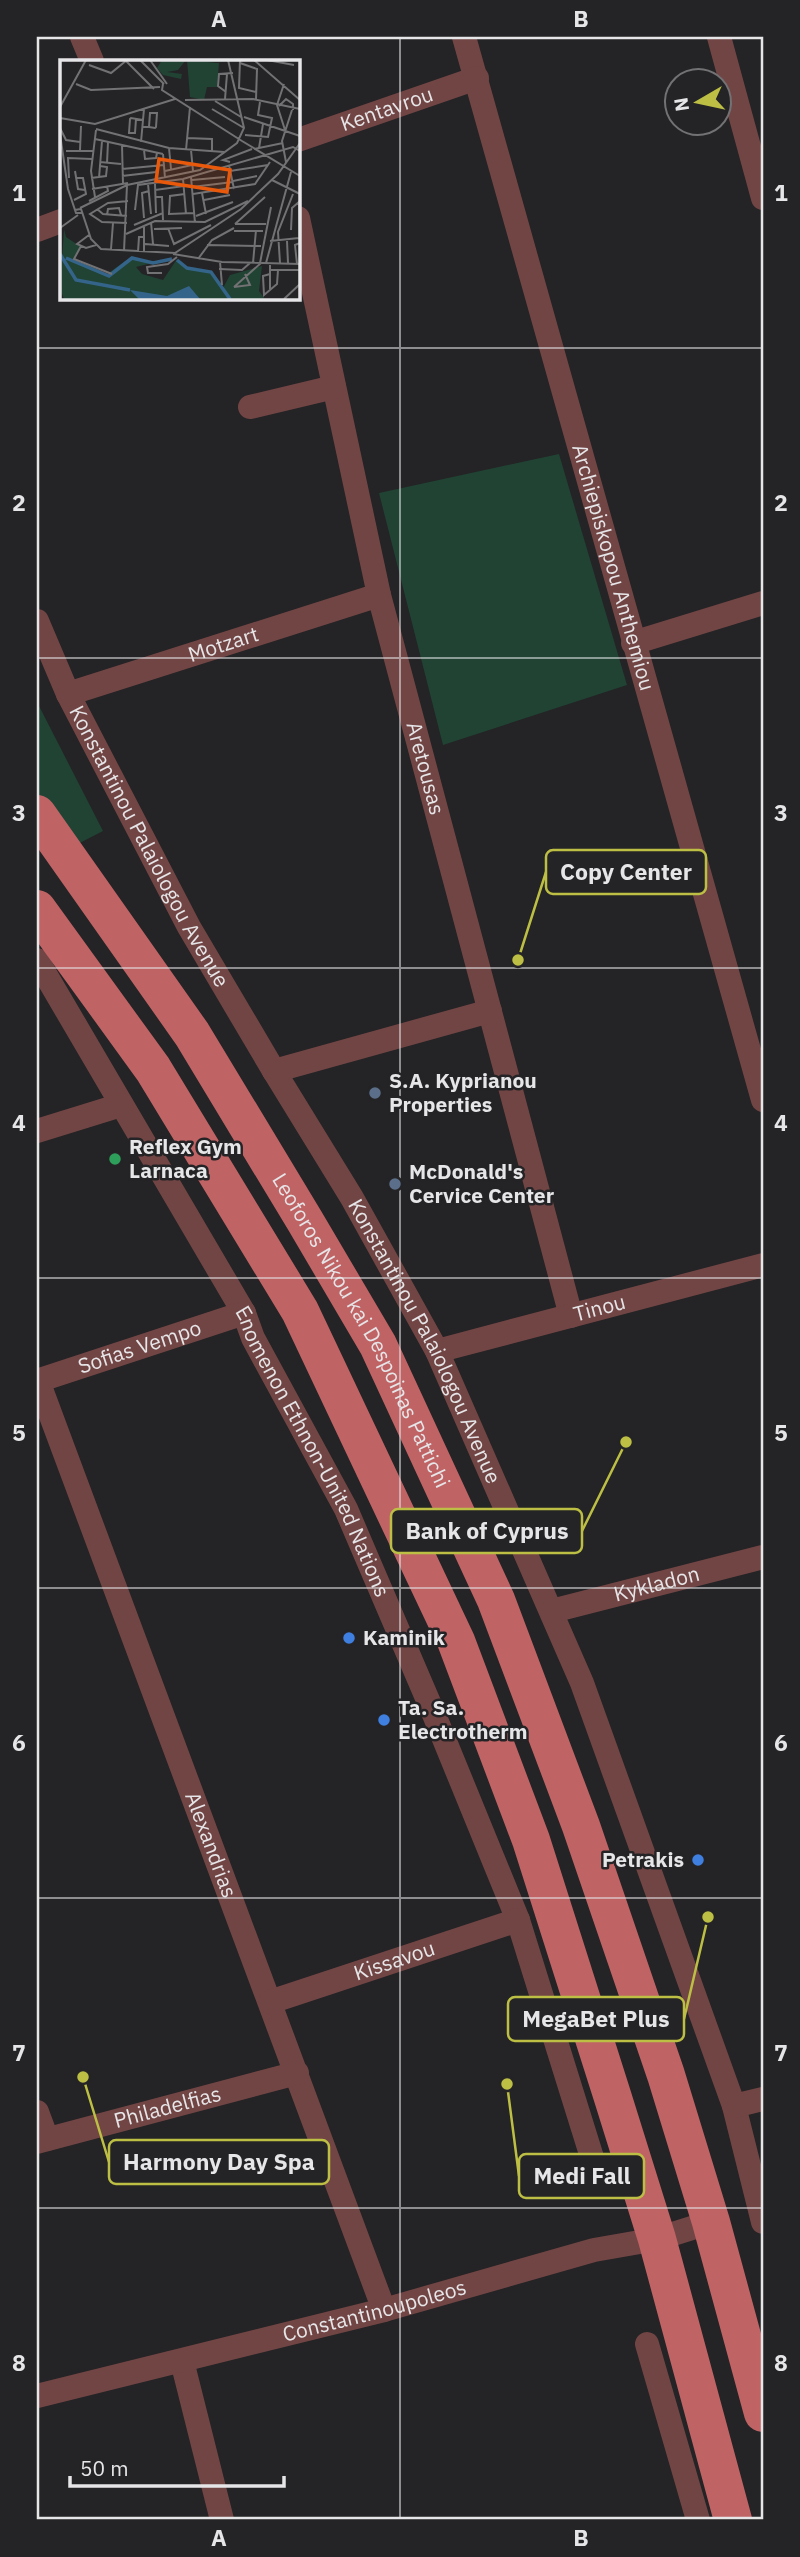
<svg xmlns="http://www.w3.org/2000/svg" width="800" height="2557" font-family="'IBM Plex Sans',sans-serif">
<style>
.green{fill:#204334}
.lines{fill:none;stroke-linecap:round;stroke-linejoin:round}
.street{stroke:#724545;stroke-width:24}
.primary{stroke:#bf6365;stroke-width:38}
.grid{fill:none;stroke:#e6e5e7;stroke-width:2;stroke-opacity:0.55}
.service-dot{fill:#5c6f8a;stroke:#242325;stroke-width:2.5}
.leisure-dot{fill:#2e9e5b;stroke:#242325;stroke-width:2.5}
.shop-dot{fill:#3f7fe0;stroke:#242325;stroke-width:2.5}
.labels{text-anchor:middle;stroke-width:5;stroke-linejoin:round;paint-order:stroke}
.street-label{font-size:21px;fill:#e6e5e7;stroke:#242325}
.poi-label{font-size:21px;font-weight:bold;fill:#e6e5e7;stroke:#242325;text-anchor:start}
.inset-river{fill:none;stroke:#346489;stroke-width:3.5}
.inset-road{fill:none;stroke:#727173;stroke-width:2}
.view{fill:#e8590c;fill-opacity:0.15;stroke:#e8590c;stroke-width:3.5}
.inset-edge{fill:none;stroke:#e6e5e7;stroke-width:3.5}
.leader{fill:none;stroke:#bcbf44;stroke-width:2.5}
.callout-dot{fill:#bcbf44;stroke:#242325;stroke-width:2.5}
.callout{fill:#242325;stroke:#bcbf44;stroke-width:2.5}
.callout-label{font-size:23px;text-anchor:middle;font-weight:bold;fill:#e6e5e7}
.neatline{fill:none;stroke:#e6e5e7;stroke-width:2.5}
.grid-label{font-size:23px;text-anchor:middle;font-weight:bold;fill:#e6e5e7}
</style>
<rect width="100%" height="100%" fill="#242325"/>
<!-- green -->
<path class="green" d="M 559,454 L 627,685 L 443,745 L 379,493 Z
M 37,702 L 103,831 L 68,849 L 37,808 Z"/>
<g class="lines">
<!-- street -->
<g class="street">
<path d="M 82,37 L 92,61"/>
<path id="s1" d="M 464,37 L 763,1100"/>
<path d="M 719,37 L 763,198"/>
<path id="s2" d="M 298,140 L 477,78"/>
<path id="s3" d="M 298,218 L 379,595 L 571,1316"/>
<path d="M 37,230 L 61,221"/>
<path d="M 250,407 L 334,387"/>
<path id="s4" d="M 37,621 L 68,694 L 189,927 L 274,1071 L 352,1198 L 437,1351 L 582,1683 L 734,2106 L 763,2222"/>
<path d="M 633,643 L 763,603"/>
<path id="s5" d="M 68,694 L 379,595"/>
<path id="s6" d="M 37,960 L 244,1313 L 253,1338 L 346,1509 L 433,1712 L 518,1920 L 595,2167"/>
<path d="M 274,1071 L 490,1011"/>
<path d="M 37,1131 L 121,1105"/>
<path id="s7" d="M 437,1351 L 763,1265"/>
<path id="s8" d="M 37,1381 L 244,1313"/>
<path id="s9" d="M 38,1381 L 384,2310"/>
<path id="s10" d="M 552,1611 L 763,1557"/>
<path id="s11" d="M 270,2002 L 518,1920"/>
<path d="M 734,2106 L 763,2099"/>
<path d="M 37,2112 L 47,2139"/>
<path id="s12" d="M 37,2142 L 297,2073"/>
<path d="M 647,2344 L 698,2520"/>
<path d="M 182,2361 L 222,2520"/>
<path id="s13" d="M 37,2396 L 384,2310 L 594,2250 L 657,2239 L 711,2222"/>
</g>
<!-- primary -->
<g class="primary">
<path id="s14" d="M 37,814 L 192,1034 L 305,1221 L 378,1345 L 496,1600 L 581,1826 L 666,2075 L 711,2222 L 763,2413"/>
<path d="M 37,909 L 153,1069 L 300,1311 L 456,1641 L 531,1840 L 613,2098 L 657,2239 L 733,2520"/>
</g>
</g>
<!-- grid -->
<path class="grid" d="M 400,37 L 400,2520M 37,348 L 763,348M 37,658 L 763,658M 37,968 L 763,968M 37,1278 L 763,1278M 37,1588 L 763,1588M 37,1898 L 763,1898M 37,2208 L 763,2208"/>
<!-- markers -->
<g class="service-dot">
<circle cx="375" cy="1093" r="7"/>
<circle cx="395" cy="1184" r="7"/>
</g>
<circle class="leisure-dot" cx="115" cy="1159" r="7"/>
<g class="shop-dot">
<circle cx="349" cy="1638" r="7"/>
<circle cx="384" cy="1720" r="7"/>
<circle cx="698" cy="1860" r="7"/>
</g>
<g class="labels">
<!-- street labels -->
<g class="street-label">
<text dy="7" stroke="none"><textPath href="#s2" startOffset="94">Kentavrou</textPath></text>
<text dy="7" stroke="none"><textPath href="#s1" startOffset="551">Archiepiskopou Anthemiou</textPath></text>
<text dy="7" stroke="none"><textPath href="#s5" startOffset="163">Motzart</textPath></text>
<text dy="7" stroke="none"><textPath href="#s3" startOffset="565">Aretousas</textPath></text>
<text dy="7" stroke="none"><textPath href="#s4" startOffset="252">Konstantinou Palaiologou Avenue</textPath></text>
<text dy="7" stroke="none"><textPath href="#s7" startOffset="168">Tinou</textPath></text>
<text dy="7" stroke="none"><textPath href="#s14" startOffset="611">Leoforos Nikou kai Despoinas Pattichi</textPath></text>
<text dy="7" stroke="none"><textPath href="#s4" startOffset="819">Konstantinou Palaiologou Avenue</textPath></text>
<text dy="7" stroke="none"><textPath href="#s8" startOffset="108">Sofias Vempo</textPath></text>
<text dy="7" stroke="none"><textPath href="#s6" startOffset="564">Enomenon Ethnon-United Nations</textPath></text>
<text dy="7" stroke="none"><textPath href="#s10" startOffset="108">Kykladon</textPath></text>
<text dy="7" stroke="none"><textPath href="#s9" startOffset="495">Alexandrias</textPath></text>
<text dy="7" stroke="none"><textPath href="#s11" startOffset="131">Kissavou</textPath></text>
<text dy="7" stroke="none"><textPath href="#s12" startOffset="135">Philadelfias</textPath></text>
<text dy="7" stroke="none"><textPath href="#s13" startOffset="348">Constantinoupoleos</textPath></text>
</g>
<!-- poi labels -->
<g class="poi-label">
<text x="389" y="1088">S.A. Kyprianou<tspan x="389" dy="24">Properties</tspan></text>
<text x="129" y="1154">Reflex Gym<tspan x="129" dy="24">Larnaca</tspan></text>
<text x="409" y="1179">McDonald's<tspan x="409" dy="24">Cervice Center</tspan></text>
<text x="363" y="1645">Kaminik</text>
<text x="398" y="1715">Ta. Sa.<tspan x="398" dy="24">Electrotherm</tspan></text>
<text x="684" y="1867" text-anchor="end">Petrakis</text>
</g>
</g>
<!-- overview -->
<g transform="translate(60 60)">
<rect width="240" height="240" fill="#242325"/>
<path d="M 102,0 L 126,0 L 118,10 L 107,12 L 122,14 L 121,19 L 103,15 L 97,8 ZM 127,0 L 167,1 L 147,3 L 159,3 L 157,27 L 147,27 L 144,40 L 130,37 ZM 4,169 L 6,177 L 21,187 L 14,200 L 47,214 L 71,197 L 96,202 L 112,198 L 76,207 L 82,214 L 103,220 L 117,199 L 125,207 L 153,213 L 163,228 L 170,215 L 202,206 L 199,231 L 205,239 L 4,239 L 0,229 Z" fill="#204334"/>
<path d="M 129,226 L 140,239 L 79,239 L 70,230 L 107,236 Z" fill="#346489"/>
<path class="inset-river" d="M 0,194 L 16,220 L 70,230M 6,198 L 49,216 L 72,198 L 93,203 L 112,199M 117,200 L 127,208 L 151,212 L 170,239"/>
<path class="inset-road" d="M 80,0 L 104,24M 90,0 L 107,24M 180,0 L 179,28 L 196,32M 194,0 L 240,40M 207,0 L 234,5M 66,1 L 94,29M 180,3 L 197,9 L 196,39M 29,5 L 51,13 L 67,0M 16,24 L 31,30 L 100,27M 103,24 L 102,30 L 182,81M 224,24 L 217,45 L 225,70M 166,32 L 158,26 L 159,14 L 173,13M 165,39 L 167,14M 125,40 L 193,39 L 240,49M 155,41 L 181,57M 219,46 L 226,39 L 233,44 L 233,50M 0,47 L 26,0M 152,49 L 184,68M 184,57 L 240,76M 0,58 L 35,64 L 115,39M 76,59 L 75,73 L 69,73 L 70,59 L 71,58 L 83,60M 83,67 L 89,67 L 95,68 L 96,67 L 97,53 L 90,53 L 89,67M 0,68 L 6,80 L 20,82M 36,69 L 109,88 L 164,92M 0,74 L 8,129 L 16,153 L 22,153M 185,75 L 208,77 L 212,58 L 198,55 L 200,42M 127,78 L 152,79 L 152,91M 35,79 L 103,94M 182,81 L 240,116M 81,82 L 84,49M 62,85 L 63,124M 109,88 L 111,109M 199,88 L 203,64M 194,89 L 223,83M 20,90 L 21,66M 84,90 L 85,99 L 96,98 L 97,93M 126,90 L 130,47M 131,90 L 133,111M 6,91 L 33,91M 103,94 L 105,118M 40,102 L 61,104M 170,102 L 163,100 L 192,89M 226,102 L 222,81 L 232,50M 47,103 L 48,82M 169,105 L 174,129M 62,109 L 104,105M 15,111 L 18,129 L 25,130M 105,111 L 132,105M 170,111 L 208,105M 62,116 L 96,112 L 98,106M 131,117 L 135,163M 9,118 L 8,98 L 32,99M 31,118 L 46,116 L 47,107 L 40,106M 39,118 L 42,81M 123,119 L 126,154M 132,120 L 165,117M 212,120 L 240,134M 173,121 L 197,116M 88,124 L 91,154M 95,124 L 96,153M 132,127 L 173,122M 32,129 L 68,123M 95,130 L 124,126M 142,133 L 146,154M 125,134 L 110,136 L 109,154 L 134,153M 133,134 L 195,124 L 210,102M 35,137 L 31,111 L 36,70M 96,137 L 102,137 L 103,160M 14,140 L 26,134 L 23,118 L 16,118M 144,140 L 170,135M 29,141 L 48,131 L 47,126M 239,142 L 240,185M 20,148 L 67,125 L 140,110 L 177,83 L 184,68 L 168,0M 37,149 L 43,154 L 67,156M 15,150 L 21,149 L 31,179 L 41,189 L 115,193 L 181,149 L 218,114 L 240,83M 75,150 L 78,125 L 123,119 L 233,87 L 240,91M 47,155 L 48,149 L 59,148 L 61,155M 136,156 L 173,142M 84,158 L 82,133 L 89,131M 91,162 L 93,184M 67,163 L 42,162 L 30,154 L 48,143 L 68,141M 175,164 L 205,137M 175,164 L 206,164M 74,165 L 103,153M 84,167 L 84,192M 0,168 L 18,155M 108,168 L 114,184 L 151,165M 94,169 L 122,168M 231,170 L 232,148 L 240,141M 174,171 L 203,171M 66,174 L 95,161 L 145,162 L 188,141M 29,175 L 17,184 L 26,188 L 36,185M 210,181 L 239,178M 227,181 L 228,203M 85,184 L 109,186M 147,185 L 201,186M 21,186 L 14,199 L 52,214M 51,189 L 53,163M 64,191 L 67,125M 78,192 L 79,177 L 85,177M 113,194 L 162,202 L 240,204M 138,199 L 152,180 L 174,168M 160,202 L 162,225M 193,203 L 196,170M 200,203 L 211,147M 206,203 L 231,112M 220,203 L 218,172 L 233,134M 237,204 L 235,185 L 240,183M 159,209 L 182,210 L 190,203M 210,210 L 240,210M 102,213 L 88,213 L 87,207 L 108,204 L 117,197M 210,214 L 203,216 L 204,235 L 217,224 L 218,210M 174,227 L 201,203M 174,227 L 190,225 L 185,214M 210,229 L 210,203M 224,239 L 240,224"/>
<path class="view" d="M 99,99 L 170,110 L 167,132 L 96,121 Z"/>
<rect width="240" height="240" class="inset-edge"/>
</g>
<!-- callouts -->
<path class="leader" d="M518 960L546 872M626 1442L582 1531M708 1917L684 2019M83 2077L109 2162M507 2084L519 2176"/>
<g class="callout-dot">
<circle cx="518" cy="960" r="7"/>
<circle cx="626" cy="1442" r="7"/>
<circle cx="708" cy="1917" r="7"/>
<circle cx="83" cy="2077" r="7"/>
<circle cx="507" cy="2084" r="7"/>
</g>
<g class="callout">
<rect x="546" y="850" width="160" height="44" rx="7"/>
<rect x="391" y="1509" width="191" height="44" rx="7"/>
<rect x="508" y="1997" width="176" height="44" rx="7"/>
<rect x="109" y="2140" width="220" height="44" rx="7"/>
<rect x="519" y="2154" width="125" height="44" rx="7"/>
</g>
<g class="callout-label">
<text x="626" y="880">Copy Center</text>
<text x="487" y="1539">Bank of Cyprus</text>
<text x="596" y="2027">MegaBet Plus</text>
<text x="219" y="2170">Harmony Day Spa</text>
<text x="582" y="2184">Medi Fall</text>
</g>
<!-- border -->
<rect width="800" height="2557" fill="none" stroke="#242325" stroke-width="77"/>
<!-- north arrow -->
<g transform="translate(698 102) rotate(261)"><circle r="33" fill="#242325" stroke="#727173" stroke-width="2"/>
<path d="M0-5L12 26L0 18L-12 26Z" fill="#bcbf44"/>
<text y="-10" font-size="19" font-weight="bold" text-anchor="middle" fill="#e6e5e7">N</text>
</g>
<!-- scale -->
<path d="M70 2476v10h214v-10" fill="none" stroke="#e6e5e7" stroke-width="3.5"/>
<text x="80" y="2476" font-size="21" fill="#e6e5e7" stroke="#242325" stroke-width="5" paint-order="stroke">50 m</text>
<rect x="38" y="38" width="724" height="2480" class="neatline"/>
<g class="grid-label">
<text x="219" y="27">A</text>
<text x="581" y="27">B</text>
<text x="19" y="201">1</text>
<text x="781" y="201">1</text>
<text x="19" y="511">2</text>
<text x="781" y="511">2</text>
<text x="19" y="821">3</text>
<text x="781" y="821">3</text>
<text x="19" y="1131">4</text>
<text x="781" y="1131">4</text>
<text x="19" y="1441">5</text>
<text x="781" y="1441">5</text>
<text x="19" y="1751">6</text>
<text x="781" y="1751">6</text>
<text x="19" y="2061">7</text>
<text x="781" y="2061">7</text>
<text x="19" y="2371">8</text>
<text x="781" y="2371">8</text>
<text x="219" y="2546">A</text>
<text x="581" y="2546">B</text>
</g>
</svg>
